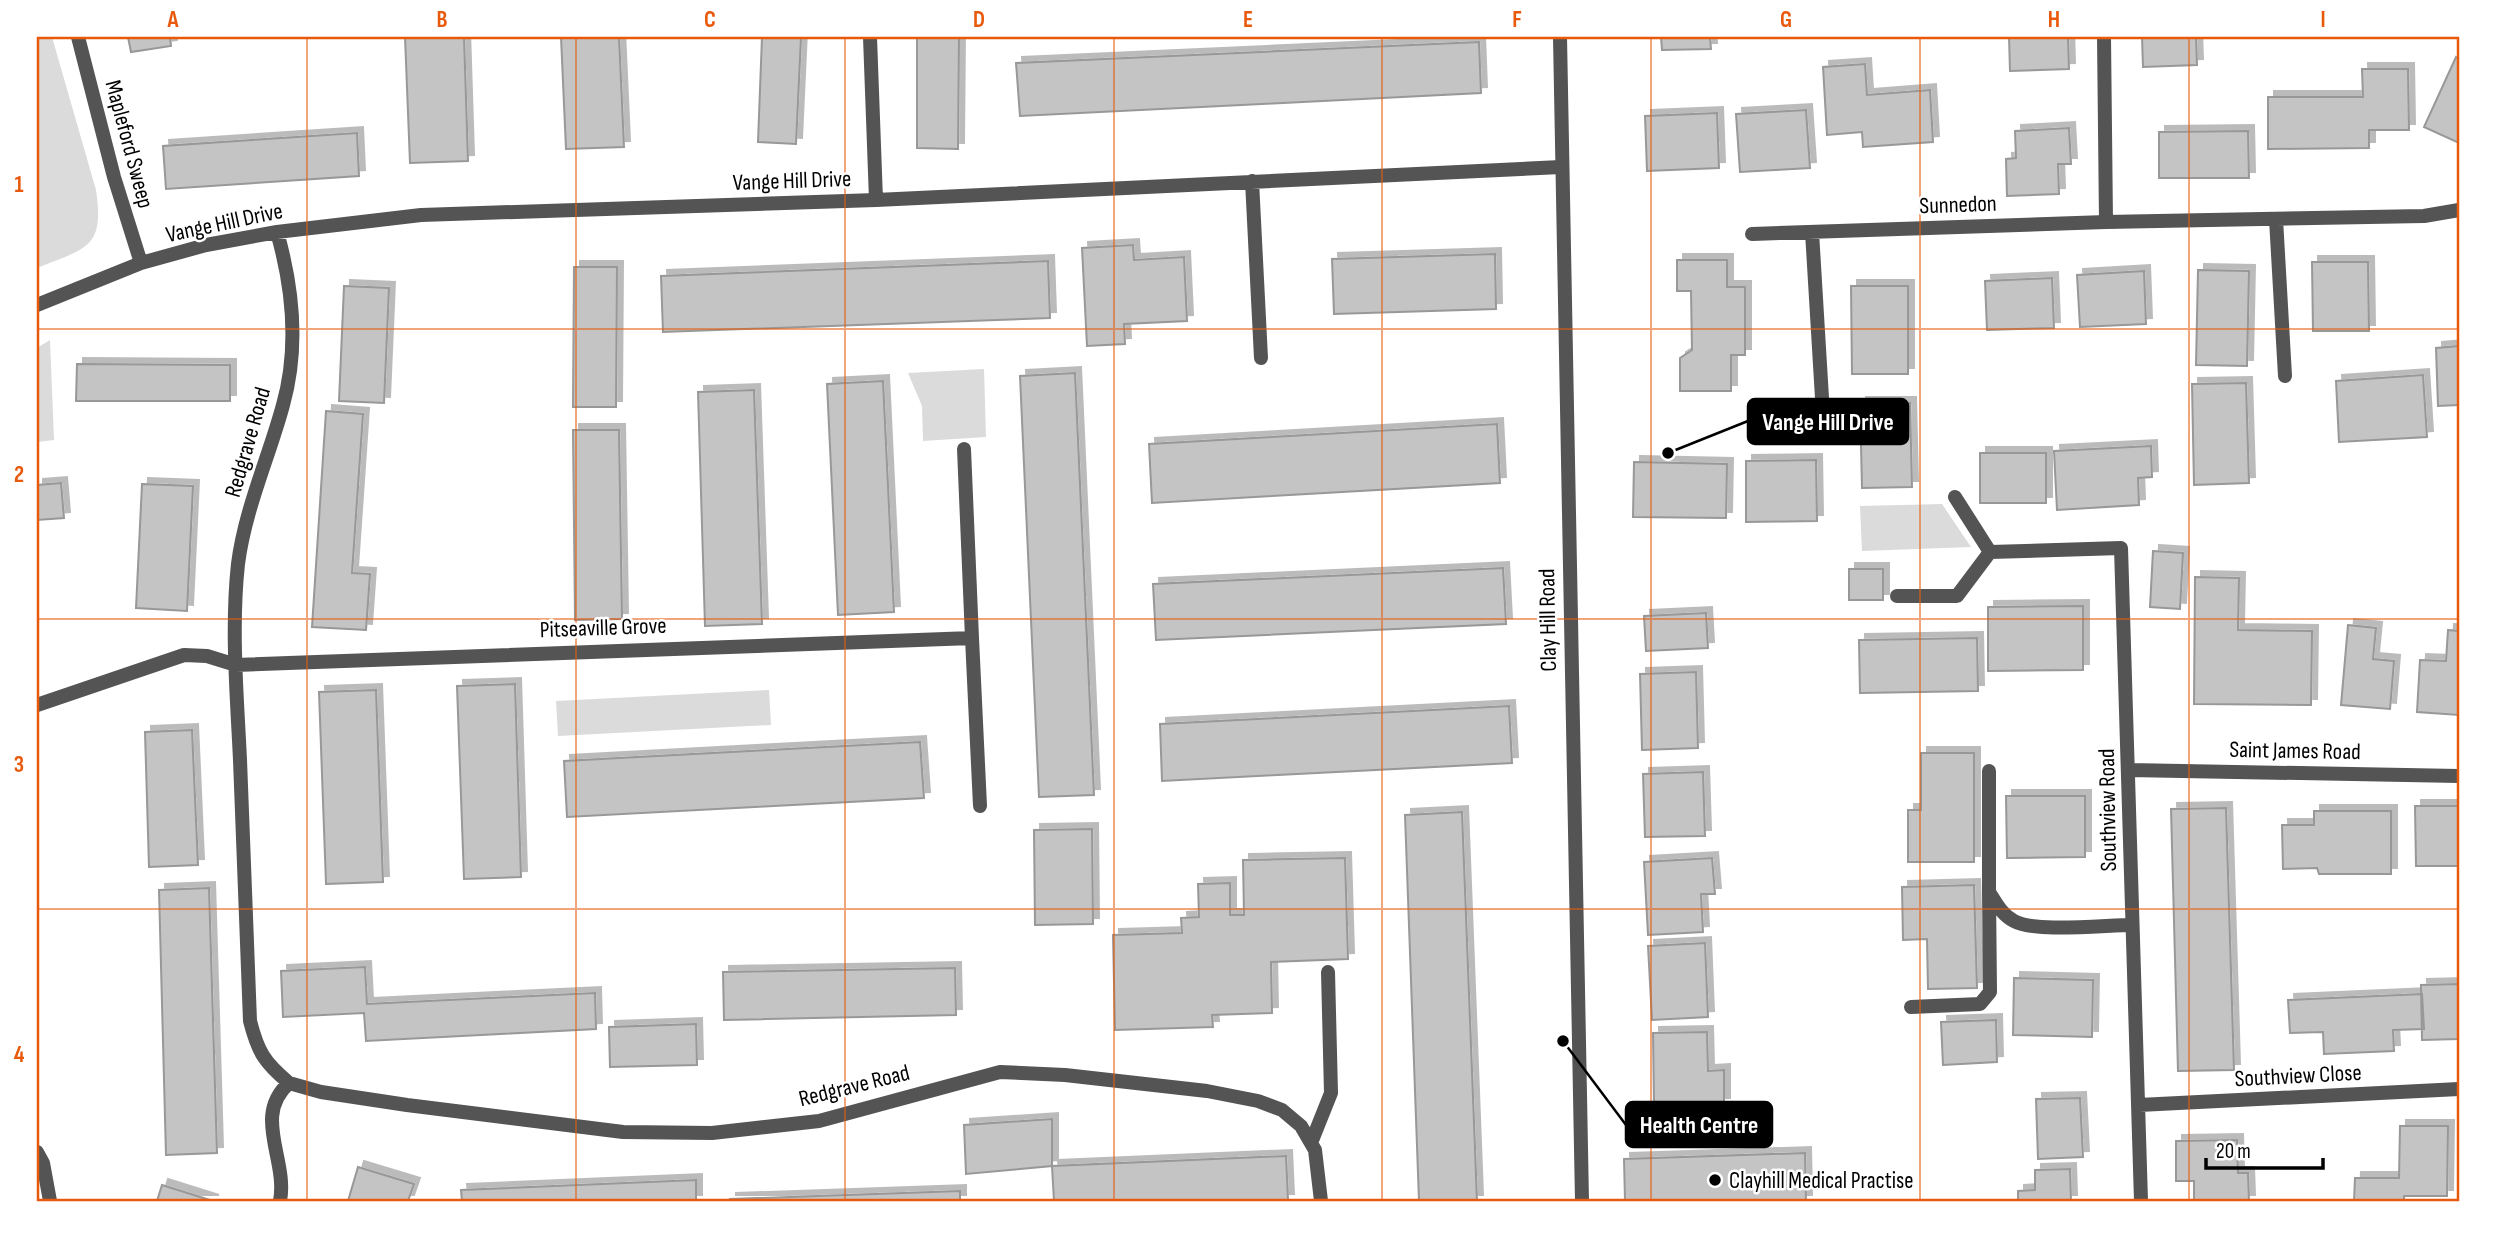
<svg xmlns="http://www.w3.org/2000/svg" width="2496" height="1238" font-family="'Sofia Sans Condensed',sans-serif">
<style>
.green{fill:#dbdbdb}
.building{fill:#c4c4c4;stroke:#989898;stroke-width:2;filter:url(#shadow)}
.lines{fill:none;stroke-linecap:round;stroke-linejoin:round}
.minor{stroke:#545454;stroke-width:14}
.tertiary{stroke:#545454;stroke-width:14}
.grid{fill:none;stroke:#e8590c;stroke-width:2;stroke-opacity:0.55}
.poi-dot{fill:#000;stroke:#fff;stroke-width:2.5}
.labels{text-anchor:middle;stroke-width:5;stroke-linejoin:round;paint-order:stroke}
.street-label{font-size:23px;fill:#000;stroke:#fff}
.poi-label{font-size:23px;fill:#000;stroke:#fff;text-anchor:start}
.leader{fill:none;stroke:#000;stroke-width:2.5}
.callout-dot{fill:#000;stroke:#fff;stroke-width:2.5}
.callout{fill:#000;stroke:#000;stroke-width:2.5}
.callout-label{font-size:24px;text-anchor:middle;font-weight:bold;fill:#fff}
.neatline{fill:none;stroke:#e8590c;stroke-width:2.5}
.grid-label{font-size:23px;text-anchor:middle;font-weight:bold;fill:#e8590c}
</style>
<defs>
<filter id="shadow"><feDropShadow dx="6" dy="-6" stdDeviation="0" flood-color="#0004"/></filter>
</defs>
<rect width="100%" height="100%" fill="#fff"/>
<!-- green -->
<path class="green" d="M 37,37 L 52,37 L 96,190 C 105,250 85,248 37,268 Z
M 50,340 L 54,440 L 37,442 L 37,348 Z
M 984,369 L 986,437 L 923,441 L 922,406 L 908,373 Z
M 1942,504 L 1971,547 L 1862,551 L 1860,506 Z
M 769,690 L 771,725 L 558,736 L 556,701 Z"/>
<!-- building -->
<path class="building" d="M 128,37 L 170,37 L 171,46 L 131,52 Z
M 405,37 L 464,37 L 468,161 L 410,163 Z
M 561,37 L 619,37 L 624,147 L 566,149 Z
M 762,37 L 801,37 L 796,144 L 758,142 Z
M 917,37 L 959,37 L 958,149 L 917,148 Z
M 1661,37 L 1710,37 L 1711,49 L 1662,50 Z
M 2009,37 L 2068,37 L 2069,69 L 2010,71 Z
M 2142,37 L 2196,37 L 2197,65 L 2143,67 Z
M 1479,42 L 1481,93 L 1020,116 L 1016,63 Z
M 2456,57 L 2459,59 L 2459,143 L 2424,127 Z
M 1865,64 L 1867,95 L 1930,90 L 1933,142 L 1863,147 L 1862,132 L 1827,135 L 1823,67 Z
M 2362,69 L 2408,69 L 2409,130 L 2369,130 L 2369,148 L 2268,149 L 2268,97 L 2363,97 Z
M 1806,110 L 1810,168 L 1740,172 L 1736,114 Z
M 1717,113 L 1719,168 L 1647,171 L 1645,116 Z
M 2069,128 L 2071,164 L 2058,164 L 2059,194 L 2007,196 L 2006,159 L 2016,158 L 2015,131 Z
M 2248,131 L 2249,178 L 2159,178 L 2159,132 Z
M 357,133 L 359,176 L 166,189 L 163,146 Z
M 1133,245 L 1134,260 L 1184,257 L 1187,321 L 1124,324 L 1125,344 L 1087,346 L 1082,248 Z
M 1495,254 L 1496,309 L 1334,314 L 1332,259 Z
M 1677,260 L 1727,260 L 1727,287 L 1745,287 L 1745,355 L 1731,355 L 1731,391 L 1680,391 L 1680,358 L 1692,350 L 1691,291 L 1677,291 Z
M 1048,261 L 1050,318 L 663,332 L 661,276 Z
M 2312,262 L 2368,262 L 2369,331 L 2313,331 Z
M 574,267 L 617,267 L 616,407 L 573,407 Z
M 2198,270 L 2249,271 L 2247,366 L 2196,365 Z
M 2144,271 L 2146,324 L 2080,327 L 2077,275 Z
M 2052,278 L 2054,328 L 1987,330 L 1985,281 Z
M 344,286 L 389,288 L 384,403 L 339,401 Z
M 1851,286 L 1908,286 L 1908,374 L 1852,374 Z
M 2459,300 L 2459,405 L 2438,406 L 2436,348 L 2459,346 Z
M 77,364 L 230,365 L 230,401 L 76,401 Z
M 1075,373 L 1094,795 L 1039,797 L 1020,376 Z
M 2423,375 L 2427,437 L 2339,442 L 2336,381 Z
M 883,381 L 894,612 L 838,615 L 827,384 Z
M 2246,383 L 2249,483 L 2194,485 L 2192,384 Z
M 754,390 L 762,624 L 705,626 L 698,392 Z
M 1860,403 L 1910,403 L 1912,487 L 1862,488 Z
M 326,411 L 363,414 L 352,573 L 370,574 L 366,630 L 312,627 Z
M 1497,424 L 1500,483 L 1152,503 L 1149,444 Z
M 573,430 L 619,430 L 622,619 L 575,620 Z
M 2151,446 L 2152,477 L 2138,478 L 2139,505 L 2057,510 L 2054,451 Z
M 1980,453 L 2046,453 L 2046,503 L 1980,503 Z
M 1816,460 L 1817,521 L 1746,522 L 1746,461 Z
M 1634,462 L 1727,464 L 1726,518 L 1633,517 Z
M 61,483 L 64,518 L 37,520 L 37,485 Z
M 142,484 L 193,486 L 187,611 L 136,608 Z
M 2153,551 L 2183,553 L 2180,609 L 2150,607 Z
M 1503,568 L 1506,624 L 1156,640 L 1153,584 Z
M 1849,569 L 1883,569 L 1883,600 L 1849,600 Z
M 2195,577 L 2239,578 L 2238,630 L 2312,631 L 2311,705 L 2194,704 Z
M 2083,606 L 2083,670 L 1988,671 L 1988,607 Z
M 1706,613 L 1708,648 L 1646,651 L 1644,616 Z
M 2348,625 L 2376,628 L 2373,659 L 2394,661 L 2390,709 L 2341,705 Z
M 2448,630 L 2459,631 L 2459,715 L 2417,712 L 2420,660 L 2446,661 Z
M 1977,638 L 1978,691 L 1860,693 L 1859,640 Z
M 1696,672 L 1698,748 L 1642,750 L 1640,674 Z
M 515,684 L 521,877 L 464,879 L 457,686 Z
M 376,690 L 383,882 L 326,884 L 319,692 Z
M 1509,706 L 1512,763 L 1162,781 L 1160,724 Z
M 192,730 L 198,865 L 149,867 L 145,732 Z
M 920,742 L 924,798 L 567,817 L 564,761 Z
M 1921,753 L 1974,753 L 1974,862 L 1908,862 L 1908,810 L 1921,810 Z
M 1703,772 L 1705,836 L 1645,837 L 1643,774 Z
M 2006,796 L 2085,796 L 2085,857 L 2007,858 Z
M 2415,806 L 2459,806 L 2459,866 L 2416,866 Z
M 2226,808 L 2234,1070 L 2178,1071 L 2171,809 Z
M 2314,811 L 2391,811 L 2391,874 L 2319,874 L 2317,868 L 2283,869 L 2282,825 L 2314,825 Z
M 1462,812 L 1477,1201 L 1419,1201 L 1405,815 Z
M 1092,829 L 1093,924 L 1035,925 L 1034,830 Z
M 1345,858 L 1348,959 L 1271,962 L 1272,1013 L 1212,1015 L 1213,1027 L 1115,1030 L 1113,935 L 1182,933 L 1181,918 L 1199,917 L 1198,884 L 1230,883 L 1230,915 L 1244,915 L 1243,860 Z
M 1712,858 L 1715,894 L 1701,894 L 1703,932 L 1648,935 L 1644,862 Z
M 1974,885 L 1977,988 L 1928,989 L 1927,939 L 1903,940 L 1902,887 Z
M 209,888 L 217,1153 L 166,1155 L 159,890 Z
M 1705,943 L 1708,1017 L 1652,1020 L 1648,946 Z
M 365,967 L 367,1004 L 595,993 L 596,1029 L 366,1041 L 364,1013 L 283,1017 L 281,971 Z
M 955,968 L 956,1015 L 724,1020 L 723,972 Z
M 2014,978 L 2093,980 L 2092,1037 L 2013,1035 Z
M 2459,984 L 2459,1039 L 2422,1040 L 2421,985 Z
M 2422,994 L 2424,1029 L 2393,1030 L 2394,1051 L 2324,1054 L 2323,1032 L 2290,1033 L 2288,1000 Z
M 1996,1020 L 1997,1062 L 1943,1065 L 1941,1022 Z
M 696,1024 L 697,1065 L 610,1067 L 609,1027 Z
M 1707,1032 L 1708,1071 L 1724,1070 L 1724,1104 L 1654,1105 L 1653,1033 Z
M 2080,1098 L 2083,1157 L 2038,1159 L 2036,1099 Z
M 1052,1119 L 1052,1166 L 966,1174 L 964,1125 Z
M 2400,1126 L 2448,1126 L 2447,1196 L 2404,1196 L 2404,1201 L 2354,1201 L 2355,1178 L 2399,1178 Z
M 2237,1140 L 2238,1173 L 2248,1173 L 2249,1201 L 2194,1201 L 2194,1181 L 2176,1181 L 2176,1141 Z
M 1805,1153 L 1806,1201 L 1625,1201 L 1624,1159 Z
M 1286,1156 L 1288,1200 L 1054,1201 L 1052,1166 Z
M 358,1167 L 414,1184 L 408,1201 L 348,1201 Z
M 2070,1169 L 2071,1201 L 2018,1201 L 2018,1191 L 2035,1190 L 2035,1170 Z
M 696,1180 L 696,1201 L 462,1201 L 461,1190 Z
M 162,1185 L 213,1201 L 157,1201 Z
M 960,1191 L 960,1201 L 730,1201 L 730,1199 Z"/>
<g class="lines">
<!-- minor -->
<path class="minor" d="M 78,37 L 114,177 L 141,263
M 870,37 L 876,200
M 2104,37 L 2106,222
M 1252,181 L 1261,358
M 2276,219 L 2285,376
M 277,232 C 293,288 299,348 283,405 C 269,457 245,509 238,564 C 231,628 237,696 240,760 C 243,847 246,934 250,1021 C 258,1052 264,1062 289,1083 C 252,1116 288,1159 280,1201
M 1812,232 L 1824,431
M 1752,234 L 2106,222 L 2424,216 L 2459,210
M 37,305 L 141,263 L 206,245 L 277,232 L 421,215 L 876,200 L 1561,167
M 964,449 L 972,638
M 1955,497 L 1990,552
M 1897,596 L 1957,596 L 1990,552 L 2121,548 L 2141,1201
M 37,705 L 184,655 L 207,656 L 236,665 L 972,638 L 980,806
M 2129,770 L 2459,776
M 1989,771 L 1989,892 C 1996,903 2002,915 2014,921 C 2034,933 2106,925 2132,925
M 1911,1007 L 1980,1004 L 1990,992 L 1989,892
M 289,1083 L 321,1092 L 407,1105 L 623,1132 L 712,1133 L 819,1121 L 1000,1072 L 1065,1075 L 1207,1091 L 1258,1101 L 1282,1110 L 1301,1126 L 1315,1150 L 1321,1201
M 2139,1105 L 2459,1089
M 1311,1143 L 1331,1093 L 1328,972
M 37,1152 L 43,1163 L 50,1201"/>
<!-- tertiary -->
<path class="tertiary" d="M 1560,37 L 1582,1201"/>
</g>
<!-- grid -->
<path class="grid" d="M 307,37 L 307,1201M 576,37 L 576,1201M 845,37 L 845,1201M 1114,37 L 1114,1201M 1382,37 L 1382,1201M 1651,37 L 1651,1201M 1920,37 L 1920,1201M 2189,37 L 2189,1201M 37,329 L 2459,329M 37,619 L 2459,619M 37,909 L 2459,909"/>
<!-- markers -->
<circle class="poi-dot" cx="1715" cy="1180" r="7"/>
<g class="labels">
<!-- street labels -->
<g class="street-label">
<text transform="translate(130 144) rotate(75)" y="8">Mapleford Sweep</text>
<text transform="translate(792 180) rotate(-2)" y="8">Vange Hill Drive</text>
<text transform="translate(1958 204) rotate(-2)" y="8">Sunnedon</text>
<text transform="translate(224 222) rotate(-12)" y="8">Vange Hill Drive</text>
<text transform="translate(247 442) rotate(-74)" y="8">Redgrave Road</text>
<text transform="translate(1547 620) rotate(-91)" y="8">Clay Hill Road</text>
<text transform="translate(603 627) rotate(-2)" y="8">Pitseaville Grove</text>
<text transform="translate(2295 750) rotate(1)" y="8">Saint James Road</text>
<text transform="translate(2107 810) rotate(-91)" y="8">Southview Road</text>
<text transform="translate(2298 1075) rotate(-3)" y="8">Southview Close</text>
<text transform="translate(854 1085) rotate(-14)" y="8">Redgrave Road</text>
</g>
<!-- poi labels -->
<g class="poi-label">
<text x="1729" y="1188">Clayhill Medical Practise</text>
</g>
</g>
<!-- callouts -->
<path class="leader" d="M1668 453L1748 421M1563 1041L1626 1125"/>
<g class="callout-dot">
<circle cx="1668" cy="453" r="7"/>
<circle cx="1563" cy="1041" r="7"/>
</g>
<g class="callout">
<rect x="1748" y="399" width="160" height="45" rx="7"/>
<rect x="1626" y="1102" width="146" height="45" rx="7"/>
</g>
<g class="callout-label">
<text x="1828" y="430">Vange Hill Drive</text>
<text x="1699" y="1133">Health Centre</text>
</g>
<!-- border -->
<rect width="2496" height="1238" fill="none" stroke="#ffffff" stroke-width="77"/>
<!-- scale -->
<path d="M2206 1158v10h117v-10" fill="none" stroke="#000000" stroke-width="3.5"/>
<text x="2216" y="1158" font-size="21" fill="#000000" stroke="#ffffff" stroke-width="5" paint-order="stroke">20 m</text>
<rect x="38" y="38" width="2420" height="1162" class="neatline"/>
<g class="grid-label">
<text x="173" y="27">A</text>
<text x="442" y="27">B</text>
<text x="710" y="27">C</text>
<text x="979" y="27">D</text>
<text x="1248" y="27">E</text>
<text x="1517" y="27">F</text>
<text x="1786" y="27">G</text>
<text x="2054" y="27">H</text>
<text x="2323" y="27">I</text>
<text x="19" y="192">1</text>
<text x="19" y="482">2</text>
<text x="19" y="772">3</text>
<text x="19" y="1062">4</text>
</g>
</svg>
